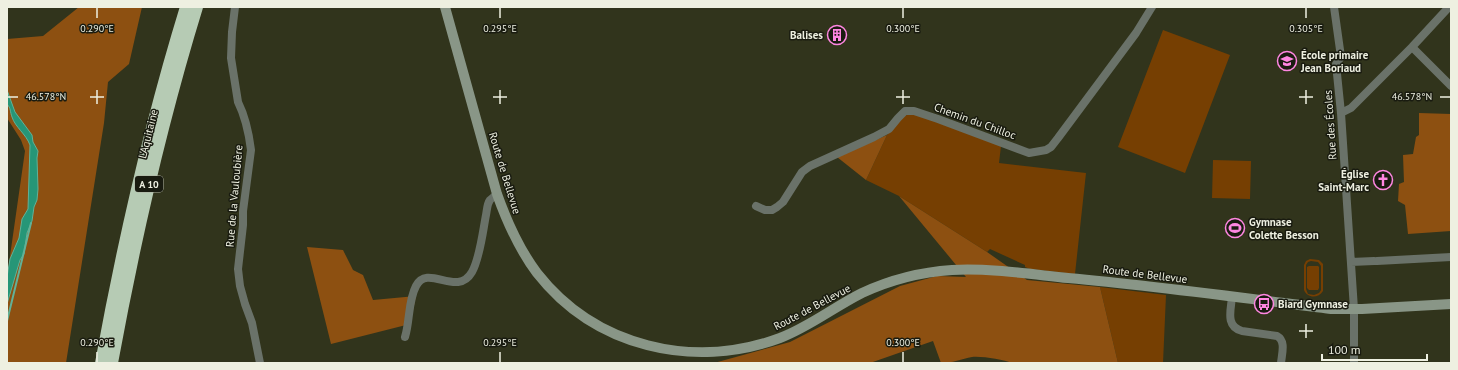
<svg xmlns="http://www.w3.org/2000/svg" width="1458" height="370" font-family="'PT Sans',sans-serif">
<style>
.green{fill:#763f02;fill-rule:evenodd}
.forest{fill:#8d5011}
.water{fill:#269677;stroke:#62b197}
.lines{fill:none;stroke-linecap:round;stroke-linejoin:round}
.stream{stroke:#62b197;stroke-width:2}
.street{stroke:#6a7269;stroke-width:8}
.secondary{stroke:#899687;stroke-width:10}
.highway{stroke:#b6cbb4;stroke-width:12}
.ticks{fill:none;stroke:#eef0e1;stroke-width:1.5}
.labels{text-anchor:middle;stroke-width:3;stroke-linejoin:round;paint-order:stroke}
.shield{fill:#191b10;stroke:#aeb0a2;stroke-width:1}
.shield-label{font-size:10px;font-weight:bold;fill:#eef0e1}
.poi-label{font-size:11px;font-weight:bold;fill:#eef0e1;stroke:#191b10;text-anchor:start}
.street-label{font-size:11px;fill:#eef0e1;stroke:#191b10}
.ticks-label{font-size:10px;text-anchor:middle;fill:#eef0e1;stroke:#191b10;stroke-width:3;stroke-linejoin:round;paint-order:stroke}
</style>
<rect width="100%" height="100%" fill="#31341c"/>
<!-- green -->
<path class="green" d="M 1163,30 L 1230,55 L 1185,173 L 1118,147 Z
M 907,115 L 918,115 L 1001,146 L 999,163 L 1086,173 L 1075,274 L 1030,269 L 1025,267 L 1025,265 L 990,249 L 987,252 L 899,196 L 866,180 L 887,135 L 900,118 Z
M 1213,160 L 1251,161 L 1250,199 L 1212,198 Z
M 1310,259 L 1319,260 L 1323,264 L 1323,291 C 1318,299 1307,298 1304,290 L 1304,265 L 1306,261 ZM 1311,261 L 1318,262 L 1321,266 L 1321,290 L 1319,293 L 1314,295 L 1308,294 L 1306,289 L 1306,265 L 1308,262 Z
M 1309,266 L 1318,266 L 1319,267 L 1319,288 L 1318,290 L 1309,290 L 1307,288 L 1307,267 Z
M 1100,287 L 1166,295 L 1163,363 L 1118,363 Z"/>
<!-- forest -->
<path class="forest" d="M 79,7 L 142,7 L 129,64 L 108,82 L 104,123 L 66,363 L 7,363 L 7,277 L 25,151 L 21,140 L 7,118 L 7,39 L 43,36 Z
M 1419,113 L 1451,114 L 1451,231 L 1408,234 L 1405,205 L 1398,201 L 1399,184 L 1404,182 L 1403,155 L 1413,154 L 1416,137 L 1419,135 Z
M 887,135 L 866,180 L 837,157 Z
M 899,196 L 987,252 L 1027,280 L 1100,287 L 1118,363 L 1013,363 C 1003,360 983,356 972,357 C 962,359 952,363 941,363 L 933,341 L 870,363 L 714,363 L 790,342 L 900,286 L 937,276 L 966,277 Z
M 307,247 L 343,250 L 353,270 L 363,275 L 373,300 L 416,296 L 410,324 L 331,344 Z"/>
<!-- water -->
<path class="water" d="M 7,90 L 15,112 L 32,135 L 33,142 L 38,151 L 37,158 L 38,189 L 37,200 L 34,207 L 32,221 L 27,233 L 24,254 L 20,260 L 7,304 L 7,277 L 10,259 L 19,238 L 22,219 L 28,209 L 30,145 C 26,134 15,127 12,117 C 10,112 11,108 7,104 Z"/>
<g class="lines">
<!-- stream -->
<path class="stream" d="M 7,321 L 31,223"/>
<!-- street -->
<path class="street" d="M 235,7 L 232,32 L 231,58 L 238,102 C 245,116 249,134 251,150 L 243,211 L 243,225 L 238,269 L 240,286 L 245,304 L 252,323 L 260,363
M 1334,7 L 1341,57 L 1336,64 L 1341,113 L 1354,309 L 1354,363
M 1412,47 L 1451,86
M 1341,113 L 1351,108 L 1412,47 L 1449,7
M 756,206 L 765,210 L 772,210 L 777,207 L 783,202 L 802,172 L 810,166 L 874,137 L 889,129 L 898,118 L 905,111 L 914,111 L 938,119 L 1029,153 L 1046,150 L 1051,147 L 1058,138 L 1136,33 L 1152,7
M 1377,261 L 1451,257
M 1351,262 L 1374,261
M 1232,297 C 1231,310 1225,326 1242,331 L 1277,336 C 1286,341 1282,353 1281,363
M 405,337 C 410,321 408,301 416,286 C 428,263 457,298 472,272 C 480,258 483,230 486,215 C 487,210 487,204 490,200 C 492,198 495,196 497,194"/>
<!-- secondary -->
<path class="secondary" d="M 445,7 L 497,194 C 507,222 519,249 537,273 C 595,347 693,370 780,338 C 809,327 834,307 862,293 C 890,280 921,272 952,270 C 990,268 1029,274 1068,278 C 1156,286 1244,298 1331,309 L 1362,309 L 1451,304"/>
<!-- highway -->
<path class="highway" d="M 101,363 C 123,243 150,124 186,7
M 112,363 C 134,243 161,124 197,7"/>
</g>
<!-- ticks -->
<path class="ticks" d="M 97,8 L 97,18M 500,8 L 500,18M 903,8 L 903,18M 1306,8 L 1306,18M 97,90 L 97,104M 500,90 L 500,104M 903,90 L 903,104M 1306,90 L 1306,104M 8,97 L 18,97M 90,97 L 104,97M 493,97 L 507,97M 896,97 L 910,97M 1299,97 L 1313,97M 1440,97 L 1450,97M 1306,324 L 1306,338M 1299,331 L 1313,331M 97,352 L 97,362M 500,352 L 500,362M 903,352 L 903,362"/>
<!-- icons -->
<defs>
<symbol id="building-ring" viewBox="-11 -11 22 22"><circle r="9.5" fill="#191b10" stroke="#fe86e1" stroke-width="1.5"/><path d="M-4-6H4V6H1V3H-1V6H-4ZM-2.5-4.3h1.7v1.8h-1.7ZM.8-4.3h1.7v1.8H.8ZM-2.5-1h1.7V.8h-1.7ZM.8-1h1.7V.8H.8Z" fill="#fe86e1"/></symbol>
<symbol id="school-ring" viewBox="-11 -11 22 22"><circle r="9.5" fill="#191b10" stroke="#fe86e1" stroke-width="1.5"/><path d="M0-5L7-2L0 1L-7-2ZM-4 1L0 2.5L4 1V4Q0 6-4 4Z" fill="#fe86e1"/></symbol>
<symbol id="church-ring" viewBox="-11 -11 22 22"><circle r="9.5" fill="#191b10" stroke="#fe86e1" stroke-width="1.5"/><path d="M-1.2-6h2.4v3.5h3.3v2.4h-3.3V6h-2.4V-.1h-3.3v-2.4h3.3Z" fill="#fe86e1"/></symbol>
<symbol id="stadium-ring" viewBox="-11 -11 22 22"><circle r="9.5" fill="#191b10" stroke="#fe86e1" stroke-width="1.5"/><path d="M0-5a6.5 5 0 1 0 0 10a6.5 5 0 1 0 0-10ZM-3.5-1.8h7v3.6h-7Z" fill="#fe86e1"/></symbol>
<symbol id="bus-ring" viewBox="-11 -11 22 22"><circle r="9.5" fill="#191b10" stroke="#fe86e1" stroke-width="1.5"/><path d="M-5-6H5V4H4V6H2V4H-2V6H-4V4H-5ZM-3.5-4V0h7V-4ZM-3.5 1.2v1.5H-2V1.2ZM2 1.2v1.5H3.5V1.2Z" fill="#fe86e1"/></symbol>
</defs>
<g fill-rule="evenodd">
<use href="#building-ring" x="826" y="24" width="22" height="22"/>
<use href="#school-ring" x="1276" y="50" width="22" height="22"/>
<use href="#church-ring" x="1372" y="169" width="22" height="22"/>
<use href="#stadium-ring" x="1224" y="217" width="22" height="22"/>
<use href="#bus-ring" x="1253" y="293" width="22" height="22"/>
</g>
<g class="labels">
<!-- shield labels -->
<rect class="shield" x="135" y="176" width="28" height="16" rx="3"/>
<g class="shield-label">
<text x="149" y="188">A 10</text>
</g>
<!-- poi labels -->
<g class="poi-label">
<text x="823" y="39" text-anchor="end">Balises</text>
<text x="1301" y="59">École primaire<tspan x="1301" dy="13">Jean Boriaud</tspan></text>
<text x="1369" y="178" text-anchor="end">Église<tspan x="1369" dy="13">Saint-Marc</tspan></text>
<text x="1249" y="226">Gymnase<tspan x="1249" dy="13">Colette Besson</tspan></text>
<text x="1278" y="308">Biard Gymnase</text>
</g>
<!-- street labels -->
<g class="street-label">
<text transform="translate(975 121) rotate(20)" y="4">Chemin du Chilloc</text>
<text transform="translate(1330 125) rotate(-94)" y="4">Rue des Écoles</text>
<text transform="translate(148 134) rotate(-76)" y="4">L'Aquitaine</text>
<text transform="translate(505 173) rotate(73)" y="4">Route de Bellevue</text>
<text transform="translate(234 196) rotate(-85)" y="4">Rue de la Vauloubière</text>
<text transform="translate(1145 274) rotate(7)" y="4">Route de Bellevue</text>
<text transform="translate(812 307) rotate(-28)" y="4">Route de Bellevue</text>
</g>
</g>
<g class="ticks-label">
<text x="97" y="32">0.290°E</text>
<text x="500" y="32">0.295°E</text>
<text x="903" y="32">0.300°E</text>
<text x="1306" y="32">0.305°E</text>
<text x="46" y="100">46.578°N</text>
<text x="1412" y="100">46.578°N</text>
<text x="97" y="346">0.290°E</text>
<text x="500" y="346">0.295°E</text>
<text x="903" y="346">0.300°E</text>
</g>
<!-- border -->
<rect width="1458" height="370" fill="none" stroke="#eef0e1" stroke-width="16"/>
<!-- scale -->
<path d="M1322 354v6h105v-6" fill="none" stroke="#eef0e1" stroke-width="2"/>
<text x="1328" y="354" font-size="12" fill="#eef0e1" stroke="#191b10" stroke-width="3" paint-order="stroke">100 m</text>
</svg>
